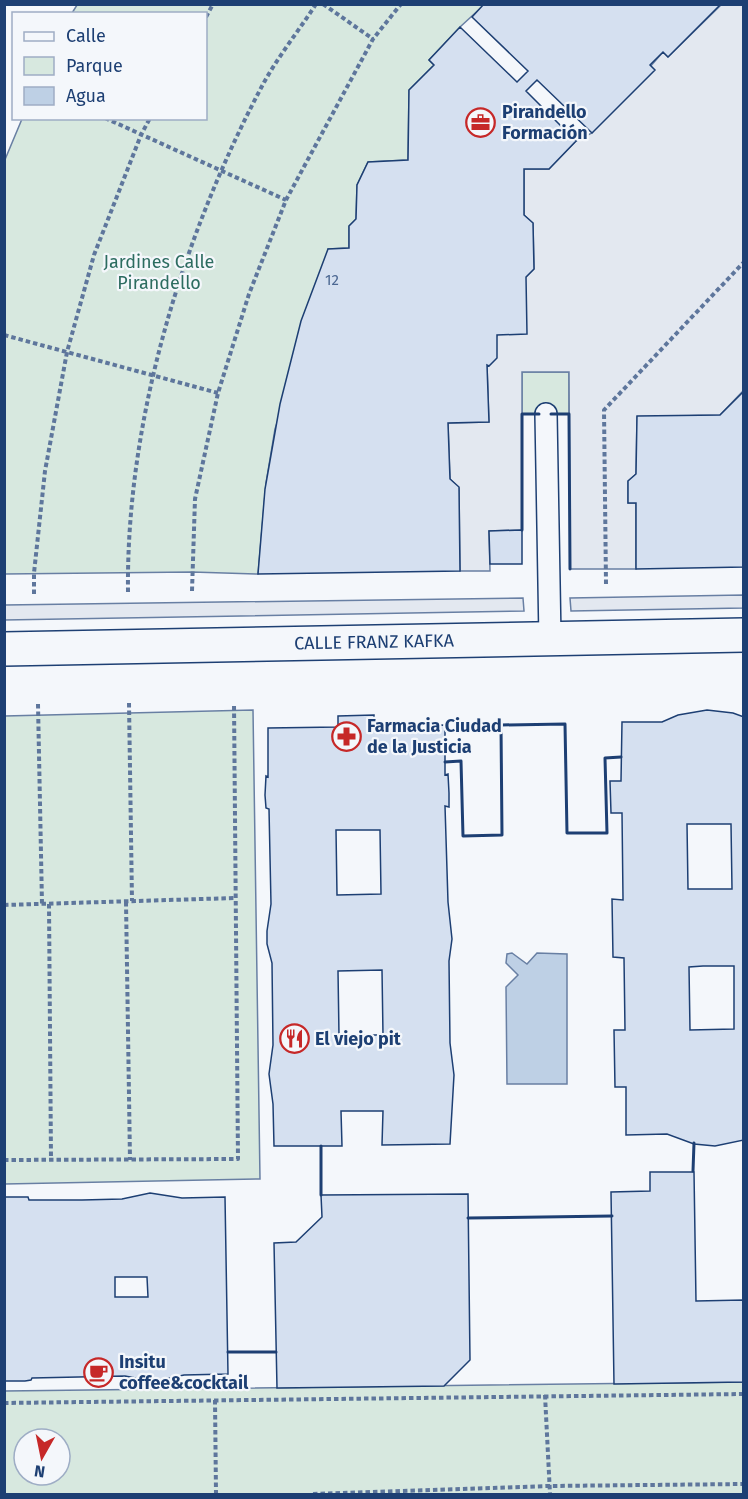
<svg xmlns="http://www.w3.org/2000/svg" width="748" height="1499" font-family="'Fira Sans',sans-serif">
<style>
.green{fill:#d7e8df;stroke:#687fa3;stroke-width:1.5;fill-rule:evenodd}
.parking{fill:#e3e8f0;stroke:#687fa3;stroke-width:1.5}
.water{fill:#bed0e5;stroke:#687fa3;stroke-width:1.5}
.building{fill:#d5e0f0;stroke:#1d3f73;stroke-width:1.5;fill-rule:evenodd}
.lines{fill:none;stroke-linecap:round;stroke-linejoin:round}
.lane-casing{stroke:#1d3f73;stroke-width:24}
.street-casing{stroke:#1d3f73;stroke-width:36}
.path{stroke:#5e769c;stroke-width:4;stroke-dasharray:4.5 3;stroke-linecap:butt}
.lane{stroke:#f4f7fb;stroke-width:21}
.street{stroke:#f4f7fb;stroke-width:33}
.wall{stroke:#1d3f73;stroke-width:3}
.labels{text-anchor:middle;stroke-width:4.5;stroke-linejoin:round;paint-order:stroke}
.number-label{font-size:15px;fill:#4b6792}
.poi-label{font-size:18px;font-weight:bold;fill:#1d3f73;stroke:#f4f7fb;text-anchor:start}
.park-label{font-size:18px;fill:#2c6c60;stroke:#f4f7fb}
.street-label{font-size:18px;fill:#1d3f73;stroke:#f4f7fb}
</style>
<rect width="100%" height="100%" fill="#f4f7fb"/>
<!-- green -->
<path class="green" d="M 77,5 L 484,5 L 460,27 L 429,60 L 434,65 L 409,90 L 408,160 L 368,162 L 357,185 L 356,219 L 349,226 L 349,248 L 328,249 L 327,274 L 275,429 L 266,483 L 258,574 L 192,572 L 5,574 L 4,162 L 22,119 L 206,118 L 206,14 L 72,13 Z
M 522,372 L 569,372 L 569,414 L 522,414 Z
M 253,710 L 260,1179 L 5,1184 L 5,716 Z
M 743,1382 L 743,1494 L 5,1494 L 5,1391 ZM 24,1439 L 60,1439 L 60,1475 L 24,1475 Z"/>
<!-- parking -->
<path class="parking" d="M 721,5 L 743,5 L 743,391 L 720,415 L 637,417 L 636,474 L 628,481 L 628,503 L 636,503 L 636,569 L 570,569 L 569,372 L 522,372 L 522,530 L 489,531 L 490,571 L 460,571 L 459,488 L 450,479 L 448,423 L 489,422 L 487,365 L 497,335 L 526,277 L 534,269 L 533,223 L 524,215 L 524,169 L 549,169 L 576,141 L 592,133 L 663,52 L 668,57 Z
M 743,595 L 743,608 L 571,611 L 570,598 Z
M 523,598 L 524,611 L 4,620 L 5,605 Z"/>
<!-- water -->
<path class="water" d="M 512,953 L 527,964 L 537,953 L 567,954 L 567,1084 L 507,1084 L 506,987 L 518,975 L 506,963 L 507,954 Z"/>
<!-- building -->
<path class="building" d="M 484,4 L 721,4 L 668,57 L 663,52 L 650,65 L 655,70 L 592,133 L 537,80 L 526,91 L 576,141 L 549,169 L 524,169 L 524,215 L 533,223 L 534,269 L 526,277 L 527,334 L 497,335 L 497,358 L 489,366 L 487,365 L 489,422 L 448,423 L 450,479 L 459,487 L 460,571 L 258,574 L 265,489 L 280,404 L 301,321 L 328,249 L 349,248 L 349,226 L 356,219 L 357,185 L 368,162 L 408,160 L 409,90 L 434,65 L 429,60 L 460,27 L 517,82 L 528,71 L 472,17 Z
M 744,391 L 744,567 L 636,569 L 636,503 L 628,503 L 628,481 L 636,474 L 637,416 L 720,415 Z
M 522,530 L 522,564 L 490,564 L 489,531 Z
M 707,710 L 733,713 L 744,717 L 744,1140 L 715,1146 L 694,1144 L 667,1134 L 626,1135 L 626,1087 L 615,1087 L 614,1030 L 625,1030 L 624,958 L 613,957 L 612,899 L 623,900 L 623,898 L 622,813 L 611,813 L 610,781 L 621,781 L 622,722 L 662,722 L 678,715 ZM 687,824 L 731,824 L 732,889 L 688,889 ZM 703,966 L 734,966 L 734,1029 L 690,1030 L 689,967 Z
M 374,715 L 374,726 L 445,725 L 445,775 L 448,774 L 449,793 L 449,807 L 445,806 L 448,902 L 452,939 L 449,961 L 450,1043 L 454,1075 L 450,1144 L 382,1145 L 383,1111 L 341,1111 L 342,1146 L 274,1146 L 273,1104 L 269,1074 L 273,1045 L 272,963 L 267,944 L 267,931 L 271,904 L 269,809 L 266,808 L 265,795 L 266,776 L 268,777 L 268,728 L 338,727 L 338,716 ZM 336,830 L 380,830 L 381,894 L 337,895 ZM 382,970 L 383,1035 L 339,1035 L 338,971 Z
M 650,1172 L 694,1172 L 696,1301 L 744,1300 L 744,1382 L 614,1384 L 611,1192 L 650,1191 Z
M 150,1193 L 182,1198 L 225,1197 L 228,1374 L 184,1375 L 161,1380 L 141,1379 L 125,1376 L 32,1378 L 31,1380 L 25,1381 L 4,1381 L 4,1197 L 28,1197 L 29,1200 L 82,1200 L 122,1199 ZM 115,1277 L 147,1277 L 148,1297 L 115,1297 Z
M 468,1194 L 470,1360 L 444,1386 L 277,1388 L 274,1243 L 296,1242 L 322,1217 L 321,1195 Z"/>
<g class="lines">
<defs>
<path id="lane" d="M 546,414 L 550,639"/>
<path id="street" d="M 4,649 L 744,635"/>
</defs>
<!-- lane casing -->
<use href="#lane" class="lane-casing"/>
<!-- street casing -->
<use href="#street" class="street-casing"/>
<!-- path -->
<path class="path" d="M 323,4 L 373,39
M 206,17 L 213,4
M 105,118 L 286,200
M 4,335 L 218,393
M 606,584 L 604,410 L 744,262
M 192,591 L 195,499 L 218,393 L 249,294 L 286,200 L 373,39 L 401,4
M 128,592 C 126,421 182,238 261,88 C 276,59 298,32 316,4
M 34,594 L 34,573 L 45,471 L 67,352 L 94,255 L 141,135 L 150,118
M 129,703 L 132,901
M 38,704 L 42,904
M 126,902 L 130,1160
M 49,904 L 51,1160
M 4,905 L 235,898
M 4,1160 L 238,1159 L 234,703
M 545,1395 L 550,1494
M 215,1400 L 216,1494
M 4,1403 L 744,1394
M 313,1494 L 549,1486 L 744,1484"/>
<!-- lane -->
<use href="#lane" class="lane"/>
<!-- street -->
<use href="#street" class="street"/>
<!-- wall -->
<path class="wall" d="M 551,414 L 569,414 L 570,569
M 522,530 L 522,414 L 539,414
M 445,762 L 461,761 L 463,836 L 502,835 L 501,725 L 565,724 L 567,833 L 607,833 L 605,758 L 621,757
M 321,1146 L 321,1195
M 693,1171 L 694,1143
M 468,1218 L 612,1216
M 228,1352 L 276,1352"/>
</g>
<!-- icons -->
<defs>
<symbol id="office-ring" viewBox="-11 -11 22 22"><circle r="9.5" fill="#f4f7fb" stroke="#c62828" stroke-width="1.5"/><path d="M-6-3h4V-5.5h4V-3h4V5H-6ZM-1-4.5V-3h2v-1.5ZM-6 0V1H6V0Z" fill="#c62828"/></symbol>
<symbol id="pharmacy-ring" viewBox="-11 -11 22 22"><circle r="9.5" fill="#f4f7fb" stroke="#c62828" stroke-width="1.5"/><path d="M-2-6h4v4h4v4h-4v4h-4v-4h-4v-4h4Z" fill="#c62828"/></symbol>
<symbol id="restaurant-ring" viewBox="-11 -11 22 22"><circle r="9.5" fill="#f4f7fb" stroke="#c62828" stroke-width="1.5"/><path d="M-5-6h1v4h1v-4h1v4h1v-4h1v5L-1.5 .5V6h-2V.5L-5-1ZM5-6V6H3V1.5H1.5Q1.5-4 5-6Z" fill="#c62828"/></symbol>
<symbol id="cafe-ring" viewBox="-11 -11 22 22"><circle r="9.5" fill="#f4f7fb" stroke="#c62828" stroke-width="1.5"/><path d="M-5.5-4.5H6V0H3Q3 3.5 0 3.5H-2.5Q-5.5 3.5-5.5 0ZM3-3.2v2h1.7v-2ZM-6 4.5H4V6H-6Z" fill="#c62828"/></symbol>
</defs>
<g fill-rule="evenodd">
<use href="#office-ring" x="464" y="106" width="33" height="33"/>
<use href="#pharmacy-ring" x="330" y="720" width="33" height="33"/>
<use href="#restaurant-ring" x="278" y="1022" width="33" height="33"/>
<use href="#cafe-ring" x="82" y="1356" width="33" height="33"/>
</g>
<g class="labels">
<!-- number labels -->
<g class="number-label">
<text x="332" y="285">12</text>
</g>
<!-- poi labels -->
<g class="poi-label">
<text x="502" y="118">Pirandello<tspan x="502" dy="21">Formación</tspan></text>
<text x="367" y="732">Farmacia Ciudad<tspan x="367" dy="21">de la Justicia</tspan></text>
<text x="315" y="1045">El viejo pit</text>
<text x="119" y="1368">Insitu<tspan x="119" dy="21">coffee&amp;cocktail</tspan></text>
</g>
<!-- park labels -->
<g class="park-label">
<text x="159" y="268">Jardines Calle<tspan x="159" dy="21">Pirandello</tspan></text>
</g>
<!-- street labels -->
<g class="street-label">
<text transform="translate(374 642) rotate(-1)" y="6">CALLE FRANZ KAFKA</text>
</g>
</g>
<!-- border -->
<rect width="748" height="1499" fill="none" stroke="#1d3f73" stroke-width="12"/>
<!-- legend -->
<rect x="12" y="12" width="195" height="108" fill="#f4f7fb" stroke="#9eadc5" stroke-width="1.5"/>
<rect x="24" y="32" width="30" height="9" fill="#f4f7fb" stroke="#9eadc5" stroke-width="1.5"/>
<text x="66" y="42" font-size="18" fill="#1d3f73">Calle</text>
<rect x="24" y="57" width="30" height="18" fill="#d7e8df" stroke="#9eadc5" stroke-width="1.5"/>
<text x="66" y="72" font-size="18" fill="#1d3f73">Parque</text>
<rect x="24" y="87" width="30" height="18" fill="#bed0e5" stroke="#9eadc5" stroke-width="1.5"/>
<text x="66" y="102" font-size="18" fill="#1d3f73">Agua</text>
<!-- north arrow -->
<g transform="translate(42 1457) rotate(189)"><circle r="28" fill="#f4f7fb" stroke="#9eadc5" stroke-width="1.5"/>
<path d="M0-4.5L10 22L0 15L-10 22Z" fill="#c62828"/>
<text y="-9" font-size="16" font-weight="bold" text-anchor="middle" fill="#1d3f73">N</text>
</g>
</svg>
